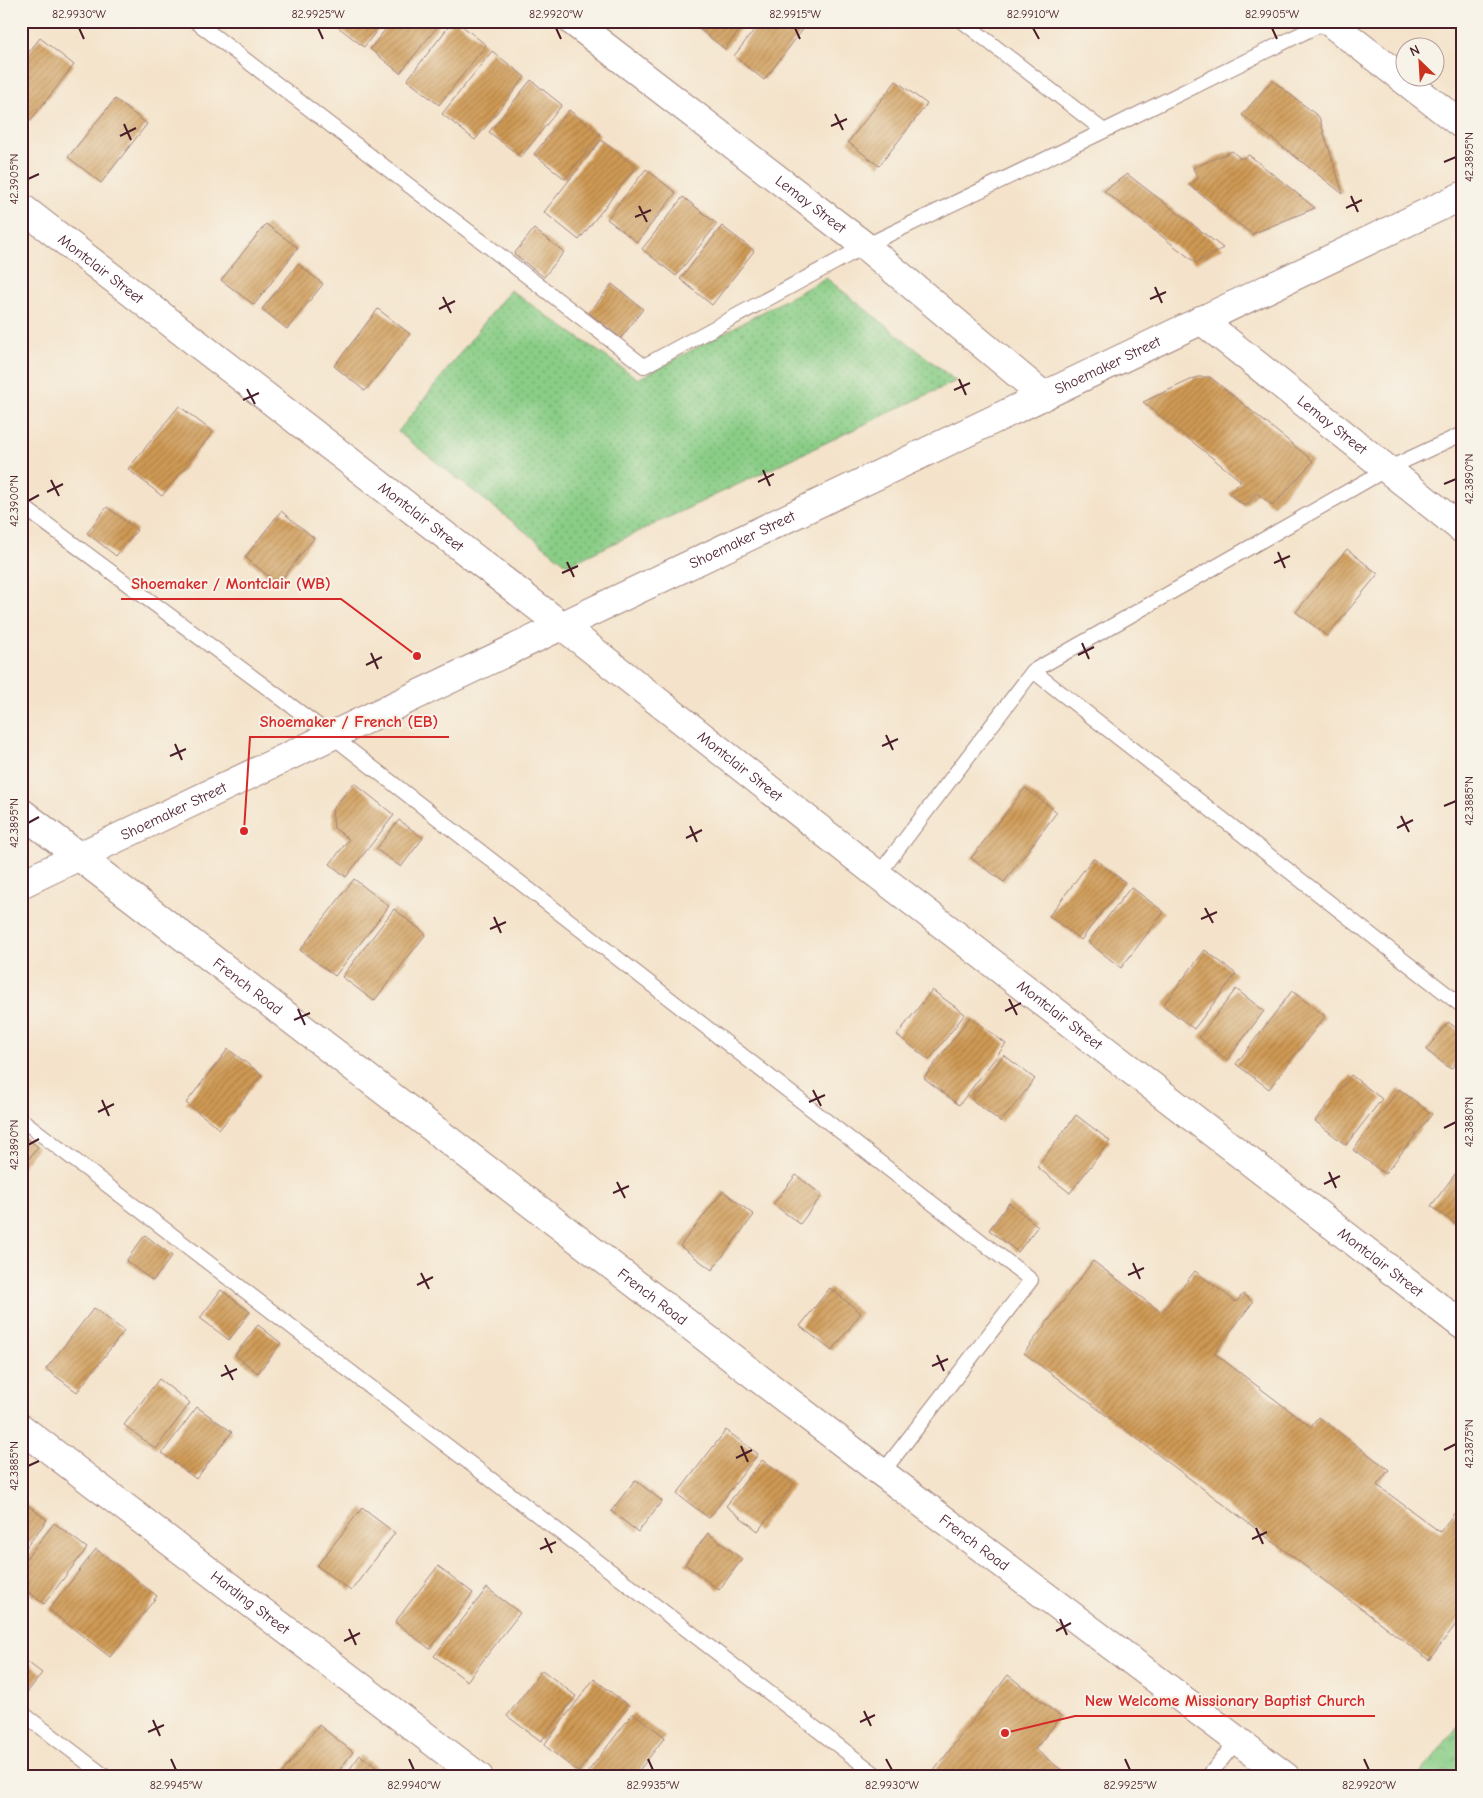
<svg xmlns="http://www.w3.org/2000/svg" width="1483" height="1798" font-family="'Comic Neue',sans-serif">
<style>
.grass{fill:url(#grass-dots);stroke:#6a7658}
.park{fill:url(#park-crowns);stroke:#6a7658}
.building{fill:url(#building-hatch)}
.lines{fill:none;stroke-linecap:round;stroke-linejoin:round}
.service-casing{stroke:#9f817a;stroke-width:16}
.minor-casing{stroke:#9f817a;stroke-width:30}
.tertiary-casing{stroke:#9f817a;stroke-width:30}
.service{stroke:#fff;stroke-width:14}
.minor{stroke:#fff;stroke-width:28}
.tertiary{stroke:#fff;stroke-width:28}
.ticks{fill:none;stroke:#4a1f2b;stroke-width:2}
.labels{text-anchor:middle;stroke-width:4;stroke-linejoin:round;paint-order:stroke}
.street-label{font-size:15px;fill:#4a1f2b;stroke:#f7f3e8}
.leader{fill:none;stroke:#d62828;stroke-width:2}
.callout-dot{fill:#d62828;stroke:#f7f3e8;stroke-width:2}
.callout-label{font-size:16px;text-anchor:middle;font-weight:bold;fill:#d62828;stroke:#f7f3e8;stroke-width:4;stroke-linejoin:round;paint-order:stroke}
.neatline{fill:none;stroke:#4a1f2b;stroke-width:2}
.ticks-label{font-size:12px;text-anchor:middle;fill:#4a1f2b}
</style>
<defs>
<pattern id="grass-dots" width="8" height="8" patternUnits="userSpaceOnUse" patternTransform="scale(1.25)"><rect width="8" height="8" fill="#89cd86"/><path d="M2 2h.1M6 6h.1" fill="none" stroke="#72a66e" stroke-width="1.8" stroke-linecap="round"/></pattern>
<pattern id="park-crowns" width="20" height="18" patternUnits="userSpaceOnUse" patternTransform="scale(1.25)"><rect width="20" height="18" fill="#89cd86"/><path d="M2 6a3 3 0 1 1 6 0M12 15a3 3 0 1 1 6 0" fill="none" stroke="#72a66e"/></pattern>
<pattern id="building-hatch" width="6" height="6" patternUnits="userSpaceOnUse" patternTransform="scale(1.25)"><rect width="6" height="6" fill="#cf9a54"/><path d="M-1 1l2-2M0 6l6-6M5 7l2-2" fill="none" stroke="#aa7d46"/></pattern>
</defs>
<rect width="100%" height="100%" fill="#f7f3e8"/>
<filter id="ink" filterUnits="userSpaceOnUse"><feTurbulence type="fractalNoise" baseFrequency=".02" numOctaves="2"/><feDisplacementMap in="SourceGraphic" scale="10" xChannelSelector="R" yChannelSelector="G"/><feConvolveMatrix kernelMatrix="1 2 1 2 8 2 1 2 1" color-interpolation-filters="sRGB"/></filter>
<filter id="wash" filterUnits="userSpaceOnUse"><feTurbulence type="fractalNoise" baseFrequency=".0096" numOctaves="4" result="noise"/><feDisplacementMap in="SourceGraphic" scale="20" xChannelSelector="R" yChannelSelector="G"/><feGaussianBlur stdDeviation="1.12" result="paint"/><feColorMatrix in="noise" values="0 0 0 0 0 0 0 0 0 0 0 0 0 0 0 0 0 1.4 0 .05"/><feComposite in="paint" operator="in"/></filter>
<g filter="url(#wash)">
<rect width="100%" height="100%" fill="#f4e3ca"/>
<!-- grass -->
<path class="grass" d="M 826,278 L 956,381 L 568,565 L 398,432 L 510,290 L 638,379 Z"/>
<!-- park -->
<path class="park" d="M 1462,1720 L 1462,1777 L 1418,1777 Z"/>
<g id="blocks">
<!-- building -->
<path class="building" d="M 334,21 L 384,21 L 364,47 L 333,23 Z
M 392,21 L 442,21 L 400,73 L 370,49 Z
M 453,21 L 456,21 L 486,45 L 439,105 L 407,80 Z
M 697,21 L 746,21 L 725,49 L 694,25 Z
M 761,21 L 805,21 L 808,23 L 764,80 L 734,56 Z
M 40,38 L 74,65 L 30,121 L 21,114 L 21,62 Z
M 492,51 L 525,77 L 475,140 L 442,114 Z
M 531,80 L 562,105 L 521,157 L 489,132 Z
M 1272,80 L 1319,117 L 1343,194 L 1242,115 Z
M 896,81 L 927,104 L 879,166 L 848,142 Z
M 115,99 L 147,124 L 101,183 L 68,157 Z
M 569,110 L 600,134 L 565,179 L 534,154 Z
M 601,140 L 636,167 L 579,240 L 544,212 Z
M 1232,151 L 1241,159 L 1249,155 L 1315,208 L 1252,234 L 1189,185 L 1198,178 L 1193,168 Z
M 646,169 L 676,193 L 637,242 L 607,219 Z
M 1127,174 L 1223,248 L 1196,263 L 1104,191 Z
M 683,197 L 717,224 L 676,276 L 642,249 Z
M 266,224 L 298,248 L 254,305 L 221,280 Z
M 722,226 L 754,251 L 712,305 L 680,279 Z
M 534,229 L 564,252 L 544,277 L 514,254 Z
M 298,264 L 323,284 L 287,329 L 262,309 Z
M 612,284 L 643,309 L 621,338 L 589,313 Z
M 378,309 L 410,334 L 365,391 L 334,366 Z
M 1197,377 L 1210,377 L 1313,461 L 1273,506 L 1257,493 L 1245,506 L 1229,494 L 1241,481 L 1143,402 Z
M 179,406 L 213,432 L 162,496 L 128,469 Z
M 107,507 L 137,530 L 116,556 L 87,533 Z
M 281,511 L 314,538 L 278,584 L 245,557 Z
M 1347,549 L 1378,574 L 1327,636 L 1296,612 Z
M 354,783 L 394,815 L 346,877 L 330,864 L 349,839 L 334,828 L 332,810 Z
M 1025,788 L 1057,812 L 1004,882 L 971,858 Z
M 399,820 L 423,838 L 401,867 L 376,849 Z
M 1093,858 L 1125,882 L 1081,940 L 1049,916 Z
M 354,879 L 389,906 L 335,976 L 300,950 Z
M 1131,887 L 1164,912 L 1121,968 L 1088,942 Z
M 394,909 L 426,934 L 374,1001 L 342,977 Z
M 1205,950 L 1236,974 L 1194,1029 L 1163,1005 Z
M 1236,989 L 1264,1011 L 1227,1060 L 1199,1037 Z
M 932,990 L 965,1014 L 929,1060 L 897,1035 Z
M 1292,991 L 1325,1016 L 1269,1089 L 1236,1064 Z
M 970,1017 L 1006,1044 L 959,1105 L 924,1078 Z
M 1448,1022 L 1462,1032 L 1462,1055 L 1451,1069 L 1426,1050 Z
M 228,1049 L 262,1075 L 220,1129 L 186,1103 Z
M 1004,1055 L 1035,1079 L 1001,1122 L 971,1099 Z
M 1351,1075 L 1382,1099 L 1346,1145 L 1315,1121 Z
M 1399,1089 L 1432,1114 L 1385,1174 L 1353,1150 Z
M 1076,1115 L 1110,1141 L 1070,1193 L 1037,1167 Z
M 21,1134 L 38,1147 L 21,1169 Z
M 1462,1165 L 1462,1229 L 1431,1206 Z
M 796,1175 L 822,1195 L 800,1224 L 773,1204 Z
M 723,1191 L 754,1215 L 712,1270 L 680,1246 Z
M 1009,1203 L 1038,1226 L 1018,1252 L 989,1230 Z
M 145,1235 L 172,1256 L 153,1281 L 126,1261 Z
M 1093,1261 L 1162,1313 L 1195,1271 L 1236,1302 L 1243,1294 L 1253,1302 L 1214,1353 L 1311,1427 L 1319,1417 L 1389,1470 L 1377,1485 L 1440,1532 L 1462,1503 L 1462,1616 L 1429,1660 L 1024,1353 Z
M 830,1288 L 861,1313 L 832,1351 L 800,1326 Z
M 221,1290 L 250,1312 L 229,1340 L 200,1318 Z
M 94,1308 L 124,1331 L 77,1392 L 46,1369 Z
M 258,1325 L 281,1343 L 258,1373 L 235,1355 Z
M 159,1379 L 190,1403 L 156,1449 L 124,1425 Z
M 197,1407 L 232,1432 L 196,1479 L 162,1453 Z
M 726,1430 L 758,1454 L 709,1518 L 677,1494 Z
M 762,1460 L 794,1484 L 758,1531 L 726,1506 Z
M 635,1480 L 662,1501 L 638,1532 L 611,1511 Z
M 21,1500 L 47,1520 L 21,1554 Z
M 362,1508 L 395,1533 L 351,1591 L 317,1566 Z
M 54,1523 L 87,1548 L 44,1604 L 21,1586 L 21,1565 Z
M 708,1533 L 742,1559 L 719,1590 L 685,1564 Z
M 96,1549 L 157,1596 L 110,1657 L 49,1610 Z
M 438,1566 L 473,1593 L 430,1649 L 395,1622 Z
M 487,1588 L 520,1613 L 467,1681 L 434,1656 Z
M 21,1657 L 42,1673 L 23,1698 L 21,1697 Z
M 542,1670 L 576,1696 L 541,1741 L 507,1716 Z
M 1008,1675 L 1061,1717 L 1035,1749 L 1070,1777 L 929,1777 Z
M 594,1679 L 629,1706 L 578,1772 L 544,1745 Z
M 633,1713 L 665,1737 L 634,1777 L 584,1777 Z
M 319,1725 L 353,1752 L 334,1777 L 279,1777 Z
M 360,1755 L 389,1777 L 344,1777 Z"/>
</g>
</g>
<g filter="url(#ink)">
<use href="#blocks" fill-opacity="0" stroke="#9f817a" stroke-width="1"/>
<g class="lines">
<defs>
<path id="service" d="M 195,21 L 644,366 L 865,246 L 1104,131 L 1327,21
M 962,21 L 1104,131
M 21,505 L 332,736 L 1031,1280 L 882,1473
M 1033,671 L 1462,1006
M 878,875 L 1033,671 L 1387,469 L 1462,434
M 21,1119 L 879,1777
M 21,1712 L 106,1777
M 1208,1777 L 1238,1739"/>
<g id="minor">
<path id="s1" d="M 572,21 L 865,246 L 1044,396"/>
<path d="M 1328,21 L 1462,125"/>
<path id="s2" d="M 21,207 L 561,625 L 878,875 L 1462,1325"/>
<path id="s3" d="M 1201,320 L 1462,529"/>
<path id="s4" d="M 21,1428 L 479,1777"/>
</g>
<g id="tertiary">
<path id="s5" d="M 21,812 L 882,1473 L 1286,1777"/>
<path id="s6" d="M 21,884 L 1462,196"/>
</g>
</defs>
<!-- service casing -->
<use href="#service" class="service-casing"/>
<!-- minor casing -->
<use href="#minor" class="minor-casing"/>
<!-- tertiary casing -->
<use href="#tertiary" class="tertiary-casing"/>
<!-- service -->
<use href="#service" class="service"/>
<!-- minor -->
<use href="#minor" class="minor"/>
<!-- tertiary -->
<use href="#tertiary" class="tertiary"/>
</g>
</g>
<!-- ticks -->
<path class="ticks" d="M 79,28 L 84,39M 318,28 L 323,39M 556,28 L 561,39M 795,28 L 800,39M 1033,28 L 1039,39M 1272,28 L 1277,39M 835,114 L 843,130M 124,124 L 131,140M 831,126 L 847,119M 120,136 L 136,128M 1444,162 L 1456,157M 28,179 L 39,174M 1351,196 L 1358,212M 639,206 L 647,222M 1346,208 L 1362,200M 635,217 L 651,210M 1155,287 L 1162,303M 443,297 L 451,313M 1150,299 L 1166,292M 439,309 L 455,301M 959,379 L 966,395M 247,389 L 255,404M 954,390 L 970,383M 243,400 L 259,393M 763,470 L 770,486M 51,480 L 59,496M 758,482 L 774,474M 1444,484 L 1456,479M 47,492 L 63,484M 28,501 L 39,495M 1278,552 L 1285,568M 567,562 L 574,577M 1274,563 L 1290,556M 562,573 L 578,566M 1082,643 L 1089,659M 371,653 L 378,669M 1078,655 L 1094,647M 366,665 L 382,657M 886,735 L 893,750M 175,744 L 182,760M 882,746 L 898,739M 170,756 L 186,749M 1444,806 L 1456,801M 1401,816 L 1409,832M 28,823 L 39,817M 690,826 L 697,842M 1397,828 L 1413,820M 686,838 L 702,830M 1205,908 L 1213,923M 494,917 L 501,933M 1201,919 L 1217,912M 490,929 L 506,922M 1009,999 L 1017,1015M 298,1009 L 305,1025M 1005,1011 L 1021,1003M 294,1020 L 310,1013M 813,1090 L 821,1106M 102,1100 L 109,1116M 809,1102 L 825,1095M 98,1112 L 114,1104M 1444,1128 L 1456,1122M 28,1145 L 39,1139M 1329,1172 L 1336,1188M 617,1182 L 625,1198M 1324,1184 L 1340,1176M 613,1193 L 629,1186M 1133,1263 L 1140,1279M 421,1273 L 429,1289M 1128,1275 L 1144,1268M 417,1285 L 433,1277M 937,1355 L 944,1371M 225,1365 L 233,1380M 932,1366 L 948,1359M 221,1376 L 237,1369M 741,1446 L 748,1462M 1444,1450 L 1456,1444M 736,1458 L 752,1450M 28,1466 L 39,1461M 1256,1528 L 1263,1544M 545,1538 L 552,1553M 1252,1539 L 1267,1532M 540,1549 L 556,1542M 1060,1619 L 1067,1635M 349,1629 L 356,1645M 1056,1631 L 1071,1623M 344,1641 L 360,1633M 864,1711 L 871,1726M 153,1720 L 160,1736M 860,1722 L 875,1715M 148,1732 L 164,1725M 171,1759 L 176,1770M 409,1759 L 414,1770M 648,1759 L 653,1770M 886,1759 L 892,1770M 1125,1759 L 1130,1770M 1364,1759 L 1369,1770"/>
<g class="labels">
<!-- street labels -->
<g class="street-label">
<text dy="5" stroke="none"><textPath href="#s1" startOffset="301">Lemay Street</textPath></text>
<text dy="5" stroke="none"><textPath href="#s2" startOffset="101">Montclair Street</textPath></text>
<text dy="5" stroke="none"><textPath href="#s6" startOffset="1204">Shoemaker Street</textPath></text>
<text dy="5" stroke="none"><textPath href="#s3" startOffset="168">Lemay Street</textPath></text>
<text dy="5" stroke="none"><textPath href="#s2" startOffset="506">Montclair Street</textPath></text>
<text dy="5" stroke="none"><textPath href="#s6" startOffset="799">Shoemaker Street</textPath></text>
<text dy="5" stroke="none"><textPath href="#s2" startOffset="911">Montclair Street</textPath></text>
<text dy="5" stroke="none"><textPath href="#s6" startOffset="169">Shoemaker Street</textPath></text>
<text dy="5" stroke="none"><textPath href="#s5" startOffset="286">French Road</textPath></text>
<text dy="5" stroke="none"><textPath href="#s2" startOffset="1316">Montclair Street</textPath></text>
<text dy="5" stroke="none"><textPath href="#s2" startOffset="1721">Montclair Street</textPath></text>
<text dy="5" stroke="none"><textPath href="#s5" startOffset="796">French Road</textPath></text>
<text dy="5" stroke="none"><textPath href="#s5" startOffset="1201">French Road</textPath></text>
<text dy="5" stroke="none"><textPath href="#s4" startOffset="288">Harding Street</textPath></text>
</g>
</g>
<!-- callouts -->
<path class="leader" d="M417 656L341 599H121M244 831L250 737H449M1005 1733L1075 1716H1375"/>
<g class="callout-dot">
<circle cx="417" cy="656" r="5"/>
<circle cx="244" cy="831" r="5"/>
<circle cx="1005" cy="1733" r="5"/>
</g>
<g class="callout-label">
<text x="231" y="589">Shoemaker / Montclair (WB)</text>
<text x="349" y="727">Shoemaker / French (EB)</text>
<text x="1225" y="1706">New Welcome Missionary Baptist Church</text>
</g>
<!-- margin -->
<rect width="1483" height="1798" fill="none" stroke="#f7f3e8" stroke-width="55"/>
<!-- north arrow -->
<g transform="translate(1420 62) rotate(335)"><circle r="24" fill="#f7f3e8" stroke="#b29e9c"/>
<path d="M0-4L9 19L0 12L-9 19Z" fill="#c8321e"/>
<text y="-8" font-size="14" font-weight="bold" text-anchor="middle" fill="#4a1f2b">N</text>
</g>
<rect x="28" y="28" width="1428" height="1742" class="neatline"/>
<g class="ticks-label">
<text x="79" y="18">82.9930°W</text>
<text x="318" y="18">82.9925°W</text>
<text x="556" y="18">82.9920°W</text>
<text x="795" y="18">82.9915°W</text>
<text x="1033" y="18">82.9910°W</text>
<text x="1272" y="18">82.9905°W</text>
<text transform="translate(1469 157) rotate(-90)" y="4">42.3895°N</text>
<text transform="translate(14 179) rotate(-90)" y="4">42.3905°N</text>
<text transform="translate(1469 479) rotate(-90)" y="4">42.3890°N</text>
<text transform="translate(14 501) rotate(-90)" y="4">42.3900°N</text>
<text transform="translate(1469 801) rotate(-90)" y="4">42.3885°N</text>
<text transform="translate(14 823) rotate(-90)" y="4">42.3895°N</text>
<text transform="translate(1469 1122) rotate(-90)" y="4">42.3880°N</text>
<text transform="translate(14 1145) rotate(-90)" y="4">42.3890°N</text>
<text transform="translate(1469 1444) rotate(-90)" y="4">42.3875°N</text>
<text transform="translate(14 1466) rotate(-90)" y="4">42.3885°N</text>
<text x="176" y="1789">82.9945°W</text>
<text x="414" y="1789">82.9940°W</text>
<text x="653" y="1789">82.9935°W</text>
<text x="892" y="1789">82.9930°W</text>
<text x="1130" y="1789">82.9925°W</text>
<text x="1369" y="1789">82.9920°W</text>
</g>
</svg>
